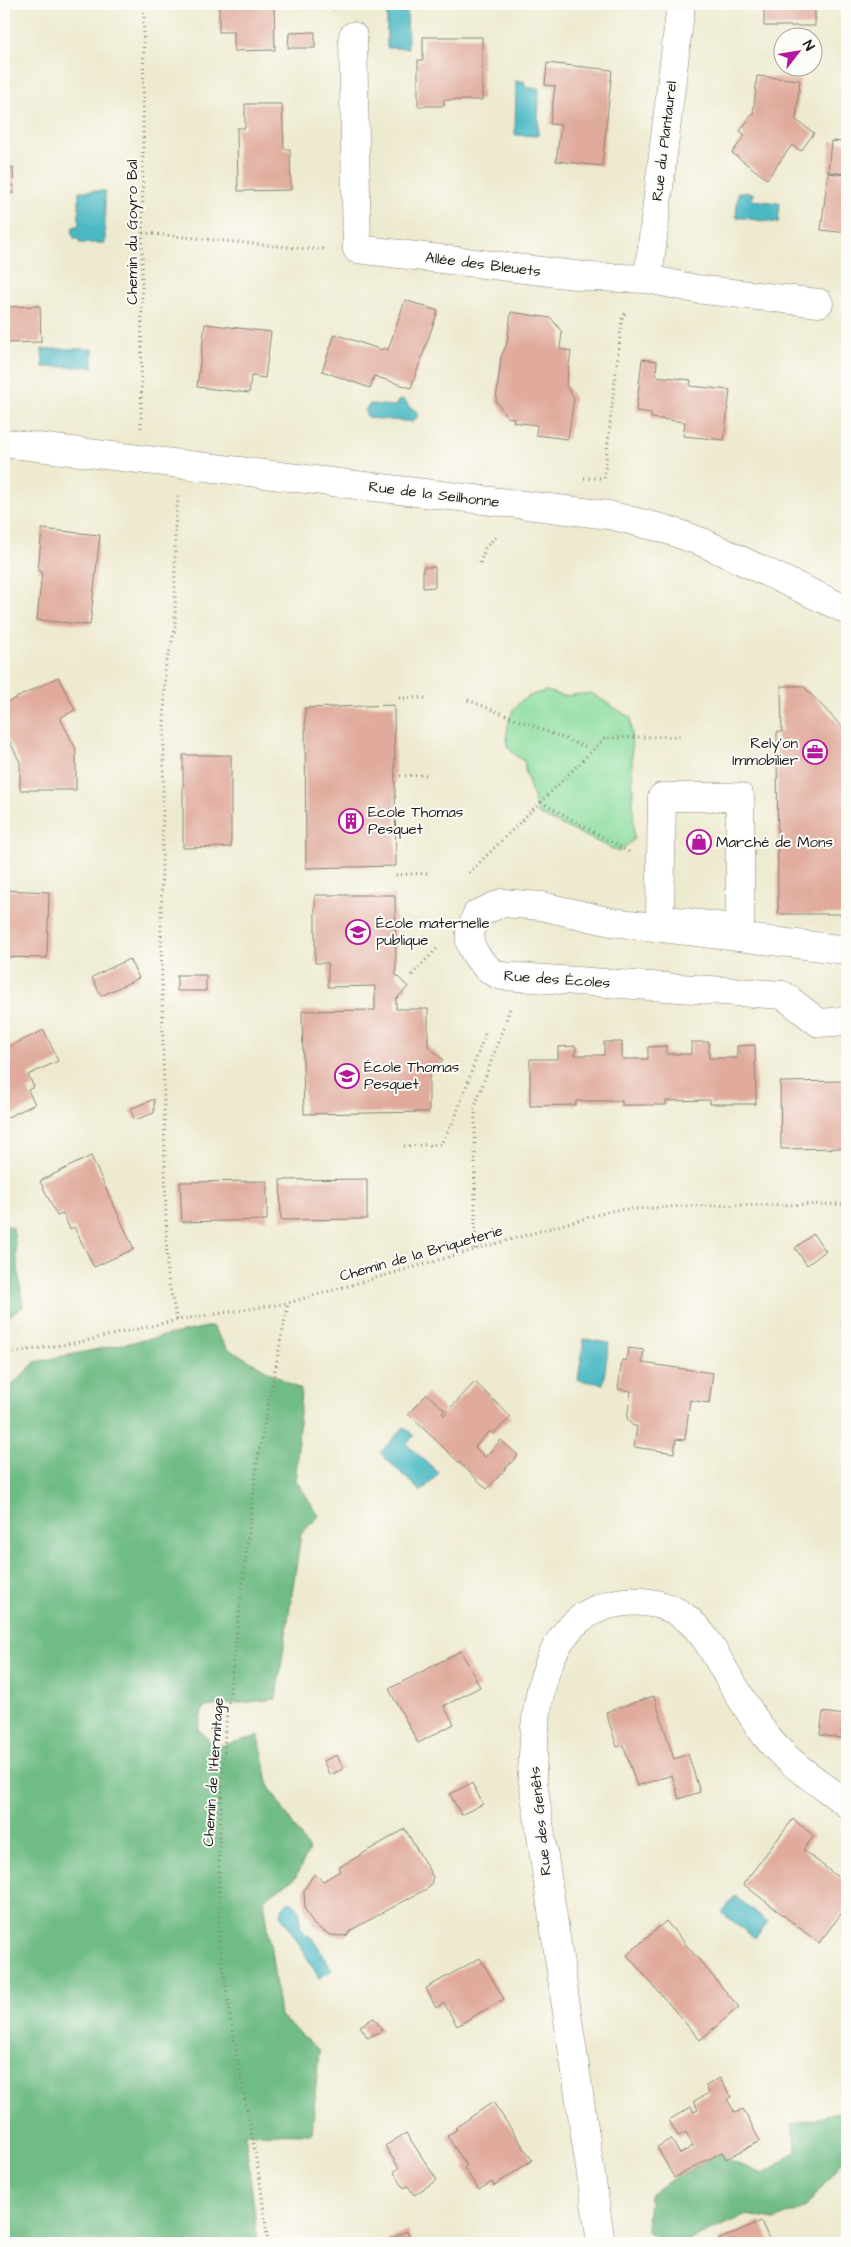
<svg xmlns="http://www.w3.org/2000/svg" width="851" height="2247" font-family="'Architects Daughter',sans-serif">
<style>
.green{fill:#8bdd9e;stroke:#547c5d}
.forest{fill:#70bc85;stroke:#466c50}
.water{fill:#4bb9c4;stroke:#346a70}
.building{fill:#e0ab9c}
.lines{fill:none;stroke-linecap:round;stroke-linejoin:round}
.minor-casing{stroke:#858376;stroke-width:29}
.path{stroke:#858376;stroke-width:3;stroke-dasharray:1 4;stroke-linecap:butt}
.minor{stroke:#fff;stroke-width:28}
.labels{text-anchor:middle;stroke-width:4;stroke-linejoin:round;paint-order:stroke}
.street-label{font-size:15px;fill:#1c1c1c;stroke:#fdfcf7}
.poi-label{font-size:15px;fill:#1c1c1c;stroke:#fdfcf7;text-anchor:start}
</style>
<rect width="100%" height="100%" fill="#fdfcf7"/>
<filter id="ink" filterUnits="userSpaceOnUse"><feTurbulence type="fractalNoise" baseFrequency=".02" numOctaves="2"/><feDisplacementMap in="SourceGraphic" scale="10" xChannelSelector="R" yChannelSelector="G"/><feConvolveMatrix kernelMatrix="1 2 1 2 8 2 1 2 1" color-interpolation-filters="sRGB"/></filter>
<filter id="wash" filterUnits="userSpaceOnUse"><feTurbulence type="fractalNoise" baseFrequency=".0096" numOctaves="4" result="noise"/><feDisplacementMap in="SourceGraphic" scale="20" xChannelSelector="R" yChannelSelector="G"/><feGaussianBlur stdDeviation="1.12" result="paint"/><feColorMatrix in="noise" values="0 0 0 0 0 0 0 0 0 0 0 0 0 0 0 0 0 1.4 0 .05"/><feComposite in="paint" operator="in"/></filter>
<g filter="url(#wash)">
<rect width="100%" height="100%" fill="#eeead0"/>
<!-- green -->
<path class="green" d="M 547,691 L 563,696 L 591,693 L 631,718 L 634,839 L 619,852 L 538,814 L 525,770 L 525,762 L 516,756 L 507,746 C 506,714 514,697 547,691 Z"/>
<!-- forest -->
<path class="forest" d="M 4,1225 L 13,1227 L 23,1307 L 4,1319 Z
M 212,1326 L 227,1348 L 301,1390 L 296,1480 L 319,1516 L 301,1534 L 276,1699 L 203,1707 L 198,1729 L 215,1747 L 259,1736 L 269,1787 L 309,1850 L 295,1878 L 264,1899 L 280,2016 L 319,2050 L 312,2134 L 245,2133 L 258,2243 L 4,2243 L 4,1393 L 35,1362 Z
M 847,2111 L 847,2155 L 806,2207 L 774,2220 L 747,2215 L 682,2243 L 667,2243 L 647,2231 L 649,2195 L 674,2178 L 722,2152 L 726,2159 L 763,2174 L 796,2152 L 792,2124 Z"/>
<!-- water -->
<path class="water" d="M 387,7 L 407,7 L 408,48 L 387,48 Z
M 516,81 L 524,81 L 526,88 L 539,88 L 538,136 L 515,135 Z
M 79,191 L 105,191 L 105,243 L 79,243 L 80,240 L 75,239 L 72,234 L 73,227 L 79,225 Z
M 738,192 L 753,193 L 752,200 L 780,203 L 778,223 L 736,217 Z
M 42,349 L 93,349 L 93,367 L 43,367 Z
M 403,400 L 407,403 L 409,407 L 416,411 L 418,416 L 413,422 L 370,418 L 366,415 L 365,410 L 370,404 L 395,406 L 398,401 Z
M 838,1276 L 847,1276 L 847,1337 L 842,1328 L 838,1328 Z
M 584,1339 L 609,1343 L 603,1384 L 578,1380 Z
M 404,1427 L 414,1436 L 406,1444 L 439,1473 L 421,1492 L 380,1453 Z
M 735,1896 L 768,1922 L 755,1938 L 722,1913 Z
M 291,1902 L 300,1910 L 300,1926 L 305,1934 L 313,1938 L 332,1970 L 319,1978 L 288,1925 L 282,1918 C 279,1911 284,1903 291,1902 Z"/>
<g id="blocks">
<!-- building -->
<path class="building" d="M 219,4 L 274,4 L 275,50 L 234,51 L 234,32 L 219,32 Z
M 764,4 L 815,4 L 815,26 L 764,26 Z
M 315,32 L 315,48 L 288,48 L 289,33 Z
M 423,37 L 482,37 L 482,100 L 444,100 L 444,106 L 418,106 L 418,60 L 423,60 Z
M 547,63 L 612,70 L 602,166 L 556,161 L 561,125 L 550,124 L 555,86 L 545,85 Z
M 757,76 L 800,80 L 796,120 L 814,133 L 801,151 L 792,145 L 767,179 L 732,153 L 745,135 L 740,131 L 752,114 L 753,115 Z
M 245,104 L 282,104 L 284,149 L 290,149 L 291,190 L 238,191 L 237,128 L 245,128 Z
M 831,141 L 847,142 L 847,174 L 828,172 Z
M 13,167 L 14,193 L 6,193 L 7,241 L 4,241 L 4,168 Z
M 828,173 L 847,175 L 847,233 L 821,230 Z
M 405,300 L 438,311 L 411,388 L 374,376 L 370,388 L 322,371 L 335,334 L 382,350 L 383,348 L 388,350 Z
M 40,306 L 41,342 L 4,343 L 4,307 Z
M 511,312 L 551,318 L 562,332 L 560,349 L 571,351 L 566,385 L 574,398 L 568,439 L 536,435 L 537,425 L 513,422 L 514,418 L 507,417 L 496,401 L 501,357 L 507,343 Z
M 205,324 L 271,332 L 265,378 L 251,376 L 249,393 L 197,387 Z
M 642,359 L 657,361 L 656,376 L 691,380 L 690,386 L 730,390 L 724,440 L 683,436 L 685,422 L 651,418 L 651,413 L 636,411 Z
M 42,529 L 100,535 L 90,625 L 37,620 L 42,572 L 38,571 Z
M 423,567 L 435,567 L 435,587 L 423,588 Z
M 58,677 L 75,710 L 60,718 L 76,749 L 76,790 L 20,790 L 20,762 L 4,730 L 4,704 Z
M 781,686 L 803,686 L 847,732 L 847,914 L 778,914 L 777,732 L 782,732 Z
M 394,705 L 396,866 L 306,868 L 305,708 Z
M 183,755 L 231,755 L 231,847 L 183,848 Z
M 4,890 L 49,892 L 47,958 L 4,957 Z
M 315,895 L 395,895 L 396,975 L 408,987 L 396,999 L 396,1009 L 428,1009 L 428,1046 L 443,1060 L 429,1075 L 429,1112 L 304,1114 L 302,1011 L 375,1010 L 375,986 L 328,987 L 328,963 L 315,963 Z
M 129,959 L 139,978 L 101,996 L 92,977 Z
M 177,975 L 206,975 L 206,991 L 177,991 Z
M 44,1030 L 58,1061 L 28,1075 L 34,1087 L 28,1090 L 35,1104 L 4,1119 L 4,1049 Z
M 604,1042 L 622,1042 L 622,1059 L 648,1059 L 648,1047 L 666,1046 L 666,1054 L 691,1054 L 691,1042 L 709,1042 L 709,1058 L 737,1058 L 737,1046 L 755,1045 L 756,1104 L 710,1104 L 710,1100 L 666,1101 L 666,1105 L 622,1105 L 622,1101 L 576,1101 L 576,1105 L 530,1106 L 530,1059 L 558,1059 L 558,1047 L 576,1046 L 575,1055 L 604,1055 Z
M 847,1081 L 847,1148 L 781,1149 L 780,1082 Z
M 154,1099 L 154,1113 L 135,1120 L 130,1109 Z
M 91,1156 L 134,1249 L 94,1267 L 74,1227 L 70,1229 L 63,1214 L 57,1216 L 40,1181 Z
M 367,1179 L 367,1219 L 281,1220 L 280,1180 Z
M 267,1181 L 267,1220 L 182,1222 L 180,1182 Z
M 813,1234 L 826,1251 L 807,1265 L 795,1248 Z
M 628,1348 L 644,1350 L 642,1363 L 713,1373 L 709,1403 L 690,1400 L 685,1440 L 676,1439 L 674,1453 L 634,1447 L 637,1426 L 633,1426 L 627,1419 L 631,1391 L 618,1389 L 622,1360 L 626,1361 Z
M 475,1382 L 511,1417 L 493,1434 L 490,1431 L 475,1447 L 485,1457 L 501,1440 L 518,1455 L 487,1489 L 408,1414 L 427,1394 L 445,1410 L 442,1413 L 444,1415 Z
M 461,1651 L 480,1687 L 444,1706 L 454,1724 L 418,1743 L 389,1689 Z
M 654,1696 L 674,1759 L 688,1754 L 700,1792 L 679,1799 L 672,1775 L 637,1786 L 623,1745 L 617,1747 L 606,1712 Z
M 823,1712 L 844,1715 L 841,1738 L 820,1735 Z
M 337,1755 L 343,1769 L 330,1775 L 323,1761 Z
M 472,1783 L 483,1804 L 461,1815 L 450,1794 Z
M 793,1819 L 814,1836 L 803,1850 L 847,1884 L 847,1906 L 819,1943 L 743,1884 Z
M 405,1829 L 433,1877 L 430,1887 L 351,1930 L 346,1936 L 330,1935 L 314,1925 L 305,1909 L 304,1890 L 314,1874 L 323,1881 L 340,1871 L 338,1868 Z
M 666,1921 L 739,2007 L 700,2040 L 627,1955 Z
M 480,1958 L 504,1999 L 457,2026 L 444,2003 L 436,2008 L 426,1988 Z
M 374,2018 L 382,2030 L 368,2038 L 360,2026 Z
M 720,2078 L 731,2097 L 727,2099 L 735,2113 L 743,2109 L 760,2141 L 726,2159 L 722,2152 L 674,2178 L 657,2147 L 671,2139 L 680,2154 L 693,2146 L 686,2132 L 678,2136 L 669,2120 L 691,2107 L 694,2112 L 698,2110 L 694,2101 L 709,2093 L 706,2086 Z
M 493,2102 L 532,2160 L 494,2186 L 492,2182 L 479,2190 L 464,2168 L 467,2166 L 447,2136 L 457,2129 L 455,2128 Z
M 406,2133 L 437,2180 L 414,2195 L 408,2186 L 404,2188 L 394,2172 L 399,2168 L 385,2146 Z
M 761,2221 L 771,2243 L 719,2243 L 718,2240 Z
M 407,2231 L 412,2243 L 380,2243 L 392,2238 Z"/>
</g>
</g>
<g filter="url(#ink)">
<use href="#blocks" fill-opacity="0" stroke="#858376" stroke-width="1"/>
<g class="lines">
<defs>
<path id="minor" d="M 353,36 L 357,249 L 592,277 L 648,279 L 696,289 L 819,303
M 648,279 L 681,4
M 4,443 L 609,515 L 665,529 L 702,542 L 847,610
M 662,797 L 740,797 L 740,929 L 660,919 Z
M 847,950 L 612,922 L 541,906 L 502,903 L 477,914 C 475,920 471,927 470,933 C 467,950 487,972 502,976 L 783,995 L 819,1023 L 847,1021
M 601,2243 L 532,1775 C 535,1709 539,1612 624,1602 C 644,1600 668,1604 685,1617 C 702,1630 713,1650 723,1668 C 737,1691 750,1714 766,1736 C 787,1763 820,1783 847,1804"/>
</defs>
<!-- minor casing -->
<use href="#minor" class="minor-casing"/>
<!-- path -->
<path class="path" d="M 334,4 L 335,11
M 143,233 L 307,249 L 324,249
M 141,428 L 144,4
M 584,478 L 604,478 L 622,318 L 627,311
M 480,563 L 485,548 L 498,535
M 399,698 L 428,698
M 468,700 L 593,750 L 605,738 L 683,736
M 395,776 L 429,775
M 541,802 L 629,852
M 469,873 L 593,750
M 396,875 L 429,873
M 412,975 L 439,946
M 404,1146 L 441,1144 L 455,1118 L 486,1031
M 475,1249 L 475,1106 L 510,1009
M 177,1320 L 167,1275 L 161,931 L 165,669 L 175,629 L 175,527 L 178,496
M 4,1354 L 80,1342 L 177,1320 L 288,1303 L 614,1210 L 687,1206 L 847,1204
M 268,2243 L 260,2181 L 231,2021 L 219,1939 L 219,1847 L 225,1732 L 257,1463 L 288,1303"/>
<!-- minor -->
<use href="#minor" class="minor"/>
</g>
</g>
<!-- icons -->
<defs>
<symbol id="office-ring" viewBox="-11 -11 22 22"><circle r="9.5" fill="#fdfcf7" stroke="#b5179e" stroke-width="1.5"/><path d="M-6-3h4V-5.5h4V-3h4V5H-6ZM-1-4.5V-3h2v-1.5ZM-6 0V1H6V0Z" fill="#b5179e"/></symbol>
<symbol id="building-ring" viewBox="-11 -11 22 22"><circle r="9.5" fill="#fdfcf7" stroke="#b5179e" stroke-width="1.5"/><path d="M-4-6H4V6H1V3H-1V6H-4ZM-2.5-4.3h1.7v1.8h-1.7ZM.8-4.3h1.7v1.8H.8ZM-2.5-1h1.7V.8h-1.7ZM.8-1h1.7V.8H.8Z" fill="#b5179e"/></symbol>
<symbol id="shop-ring" viewBox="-11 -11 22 22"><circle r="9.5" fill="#fdfcf7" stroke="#b5179e" stroke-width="1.5"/><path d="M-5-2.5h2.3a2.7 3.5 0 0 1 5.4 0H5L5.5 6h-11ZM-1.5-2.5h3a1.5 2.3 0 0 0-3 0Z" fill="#b5179e"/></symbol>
<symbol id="school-ring" viewBox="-11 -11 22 22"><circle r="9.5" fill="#fdfcf7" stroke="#b5179e" stroke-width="1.5"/><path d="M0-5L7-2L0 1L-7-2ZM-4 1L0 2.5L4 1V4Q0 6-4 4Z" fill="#b5179e"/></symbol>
</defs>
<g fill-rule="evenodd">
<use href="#office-ring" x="801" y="738" width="28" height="28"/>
<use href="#building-ring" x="337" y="807" width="28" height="28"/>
<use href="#shop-ring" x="685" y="828" width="28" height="28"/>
<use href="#school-ring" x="344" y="918" width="28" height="28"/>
<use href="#school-ring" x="333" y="1062" width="28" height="28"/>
</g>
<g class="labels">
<!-- street labels -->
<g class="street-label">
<text transform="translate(664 141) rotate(-83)" y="5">Rue du Plantaurel</text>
<text transform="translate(132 232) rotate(-90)" y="5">Chemin du Goyro Bal</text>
<text transform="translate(483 264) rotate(7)" y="5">Allée des Bleuets</text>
<text transform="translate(434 494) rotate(7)" y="5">Rue de la Seilhonne</text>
<text transform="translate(557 979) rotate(4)" y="5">Rue des Écoles</text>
<text transform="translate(421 1253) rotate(-16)" y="5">Chemin de la Briqueterie</text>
<text transform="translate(213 1772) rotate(-86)" y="5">Chemin de l'Hermitage</text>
<text transform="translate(540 1821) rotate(-96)" y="5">Rue des Genêts</text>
</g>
<!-- poi labels -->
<g class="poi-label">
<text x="798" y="748" text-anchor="end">Rely'on<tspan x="798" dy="17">Immobilier</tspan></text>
<text x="368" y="817">Ecole Thomas<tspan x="368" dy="17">Pesquet</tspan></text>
<text x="716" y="847">Marché de Mons</text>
<text x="376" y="928">École maternelle<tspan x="376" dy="17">publique</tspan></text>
<text x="364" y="1072">École Thomas<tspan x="364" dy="17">Pesquet</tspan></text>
</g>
</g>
<!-- margin -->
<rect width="851" height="2247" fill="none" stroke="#fdfcf7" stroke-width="20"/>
<!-- north arrow -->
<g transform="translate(798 52) rotate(59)"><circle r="24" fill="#fdfcf7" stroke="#a3a29f"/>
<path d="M0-4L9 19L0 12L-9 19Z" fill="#b5179e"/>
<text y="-8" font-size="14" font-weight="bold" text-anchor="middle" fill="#1c1c1c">N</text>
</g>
</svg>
